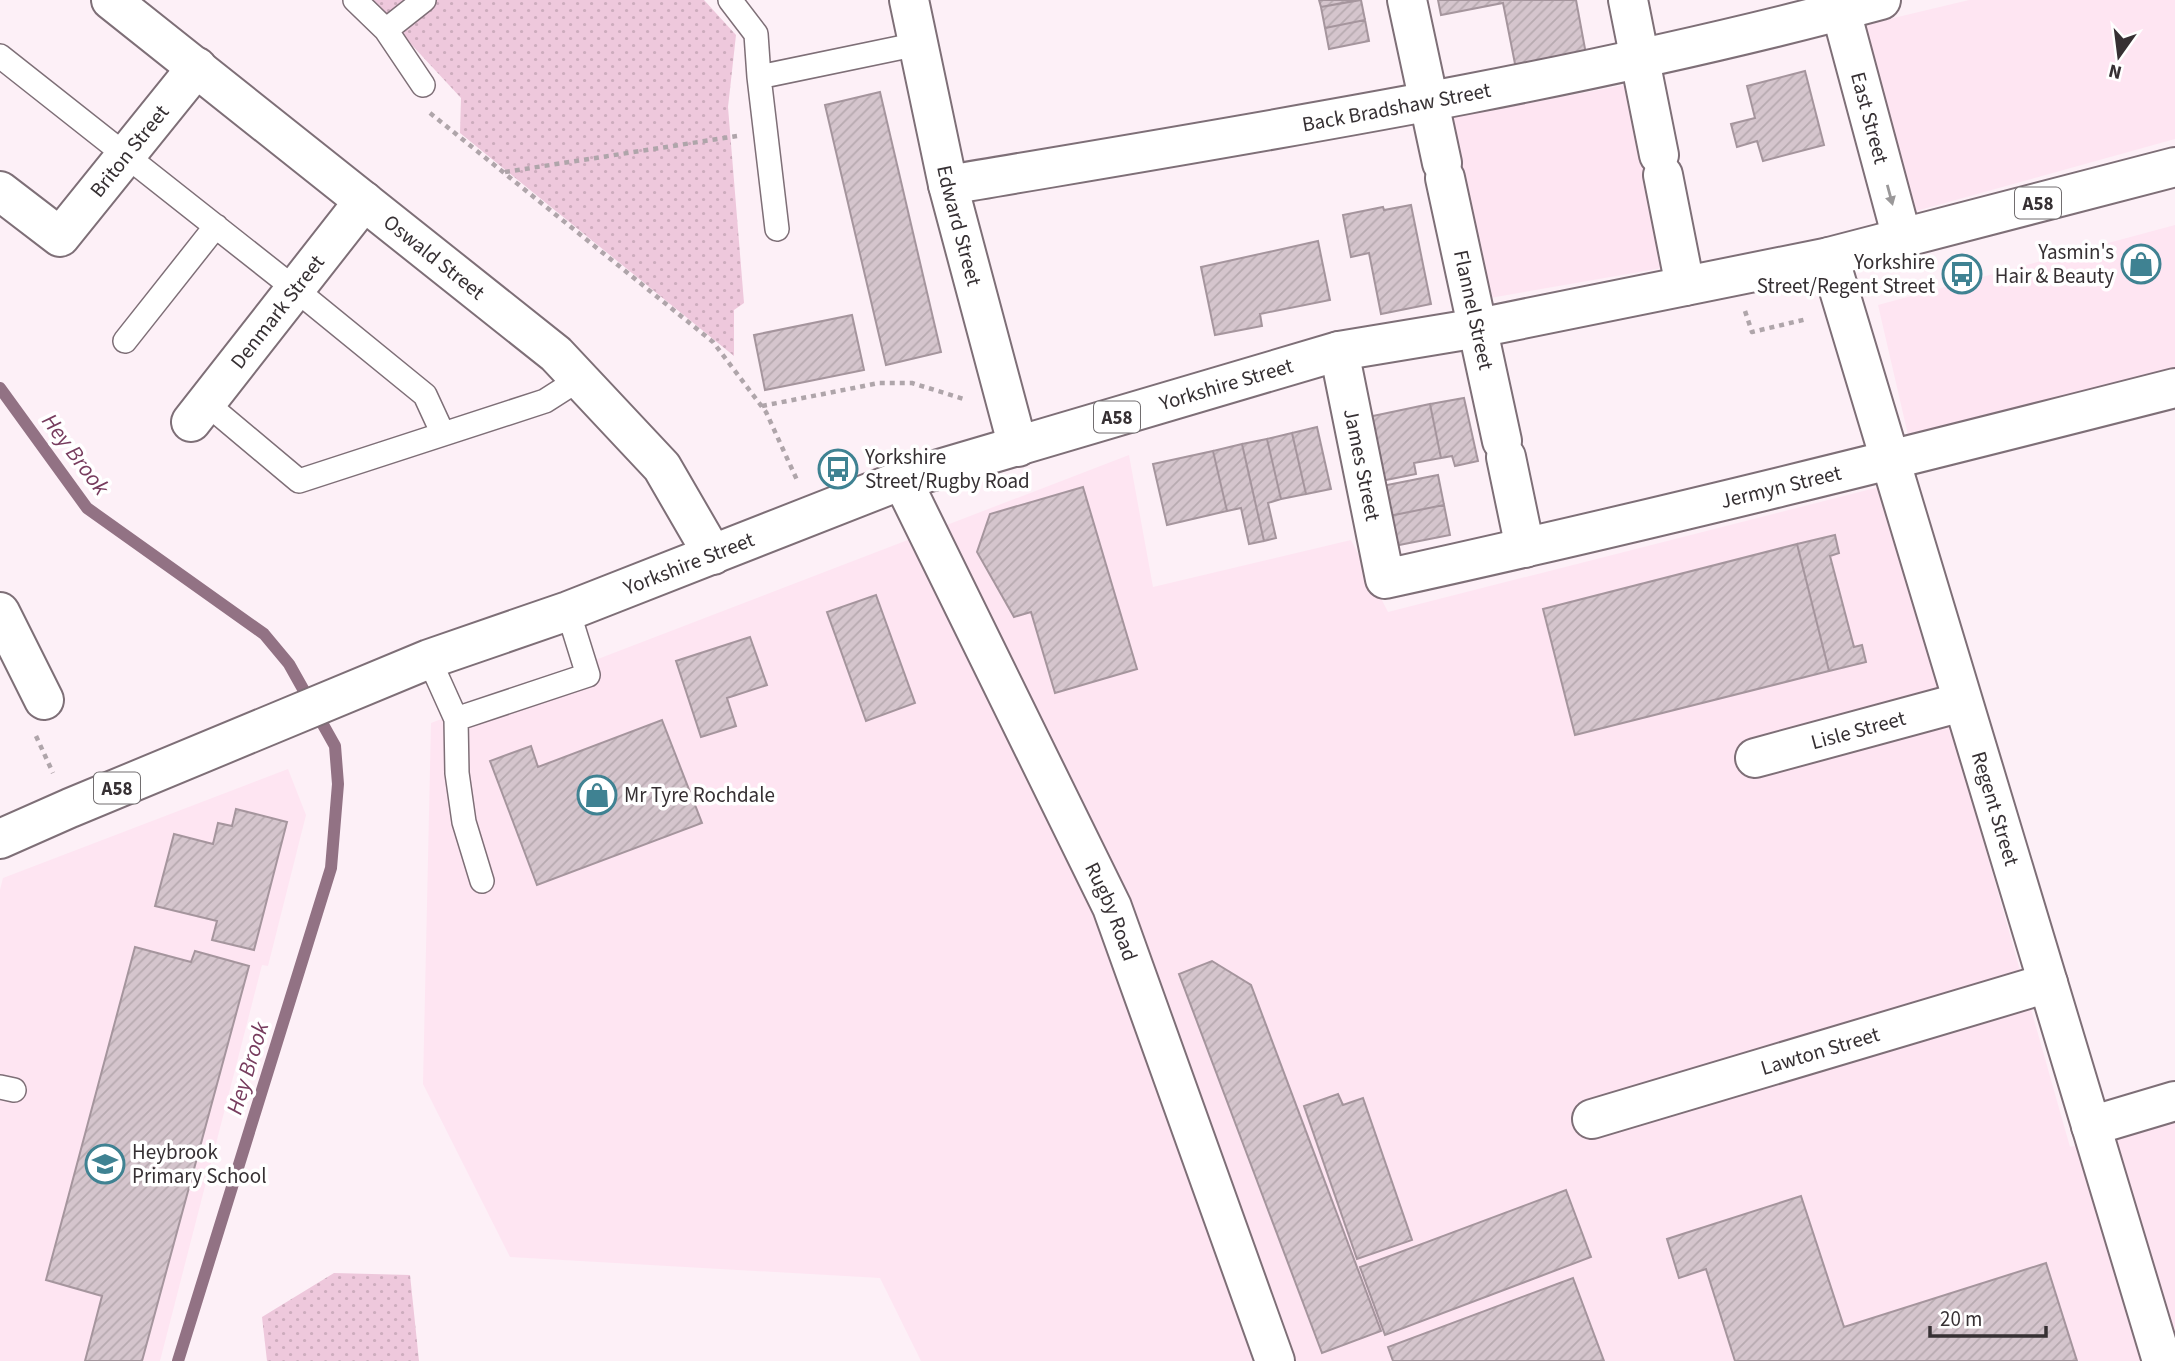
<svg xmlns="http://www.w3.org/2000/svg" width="2175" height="1361" font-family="'Source Sans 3',sans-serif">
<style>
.built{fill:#fee5f2}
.green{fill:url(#green-dots)}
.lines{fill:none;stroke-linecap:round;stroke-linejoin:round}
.stream{stroke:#927284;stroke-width:12}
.building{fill:url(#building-hatch);stroke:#a5959d;stroke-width:2}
.service-casing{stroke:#7e6f77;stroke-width:26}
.minor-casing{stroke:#7e6f77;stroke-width:42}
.trunk-casing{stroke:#7e6f77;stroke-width:42}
.path{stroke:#afa5aa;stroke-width:4.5;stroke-dasharray:5 5;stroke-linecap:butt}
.service{stroke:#fff;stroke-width:23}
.minor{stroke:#fff;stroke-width:38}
.trunk{stroke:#fff;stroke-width:38}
.oneway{fill:#9a9899}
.labels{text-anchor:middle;stroke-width:7;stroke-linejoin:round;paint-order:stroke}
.shield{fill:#fff;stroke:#726e70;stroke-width:2}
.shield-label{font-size:19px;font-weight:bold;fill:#363033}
.street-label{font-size:21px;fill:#363033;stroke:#fff}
.poi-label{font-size:21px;fill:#363033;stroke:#fff;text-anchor:start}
.water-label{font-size:23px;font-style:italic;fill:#773c5e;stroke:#fff}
</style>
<defs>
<pattern id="green-dots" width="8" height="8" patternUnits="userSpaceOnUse" patternTransform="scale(1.75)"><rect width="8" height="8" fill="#eec8dc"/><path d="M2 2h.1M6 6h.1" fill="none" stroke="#cdacbd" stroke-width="1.8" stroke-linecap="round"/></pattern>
<pattern id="building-hatch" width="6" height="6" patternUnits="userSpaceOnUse" patternTransform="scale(1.75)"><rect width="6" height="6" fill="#d5c5cd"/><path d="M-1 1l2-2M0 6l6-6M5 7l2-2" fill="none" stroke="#b7aab0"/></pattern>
</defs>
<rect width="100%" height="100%" fill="#fdf0f7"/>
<!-- built -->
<path class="built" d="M 1969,0 L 2175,0 L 2175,139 L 1916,211 L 1860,26 Z
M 1630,84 L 1668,267 L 1490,298 L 1445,119 Z
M 2175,225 L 2175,382 L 1911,448 L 1878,305 Z
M 1129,455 L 1153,587 L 1351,540 L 1388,612 L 1883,486 L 2070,1147 L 2175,1118 L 2175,1361 L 921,1361 L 880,1278 L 510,1257 L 423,1084 L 431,723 Z
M 288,769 L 306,815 L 268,966 L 262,965 L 160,1361 L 0,1361 L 0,890 L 3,878 Z"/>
<!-- green -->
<path class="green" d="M 370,0 L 704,0 L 736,35 L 728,107 L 744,303 L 734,310 L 734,356 L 460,133 L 461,98 Z
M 334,1273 L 410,1275 L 419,1361 L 267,1361 L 262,1317 Z"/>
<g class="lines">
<!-- stream -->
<path class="stream" d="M 0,388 L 87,508 L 264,634 L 289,664 L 335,746 L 338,784 L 331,868 L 178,1361"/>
</g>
<!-- building -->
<path class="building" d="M 1319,0 L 1358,0 L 1321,7 Z
M 1361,0 L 1365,20 L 1325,28 L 1321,7 Z
M 1438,0 L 1576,0 L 1588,65 L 1518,79 L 1503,3 L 1441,15 Z
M 1365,20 L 1369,41 L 1329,49 L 1325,28 Z
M 1805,71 L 1824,145 L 1763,161 L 1757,141 L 1737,147 L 1731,124 L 1755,118 L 1747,86 Z
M 880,92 L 941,352 L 886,365 L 825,105 Z
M 1411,205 L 1431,304 L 1381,314 L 1369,253 L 1351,257 L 1343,215 L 1383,207 L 1384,210 Z
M 1318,241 L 1330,300 L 1260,314 L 1262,326 L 1215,335 L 1201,267 Z
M 852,315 L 864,370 L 765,390 L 754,335 Z
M 1464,398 L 1478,461 L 1455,466 L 1452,456 L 1441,458 L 1430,404 Z
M 1430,404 L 1441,458 L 1414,463 L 1416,474 L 1381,481 L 1368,417 Z
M 1317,427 L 1331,489 L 1306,494 L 1292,433 Z
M 1292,433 L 1306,494 L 1281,499 L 1267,439 Z
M 1267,439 L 1281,499 L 1268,503 L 1276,538 L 1264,541 L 1242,444 Z
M 1242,444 L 1264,541 L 1249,544 L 1241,508 L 1227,511 L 1213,451 Z
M 1213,451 L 1227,511 L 1167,525 L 1153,464 Z
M 1438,475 L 1444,505 L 1389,516 L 1382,486 Z
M 1083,487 L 1137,669 L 1055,693 L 1031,612 L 1014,617 L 977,552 L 990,514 Z
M 1444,505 L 1450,535 L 1394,546 L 1389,516 Z
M 1835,535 L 1839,553 L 1830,556 L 1854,647 L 1862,645 L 1866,662 L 1829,671 L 1797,544 Z
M 1797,544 L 1829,671 L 1575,735 L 1543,609 Z
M 876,595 L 915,703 L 866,721 L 827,612 Z
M 750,637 L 767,685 L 727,698 L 736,726 L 701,737 L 676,661 Z
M 662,720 L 702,823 L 537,885 L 490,761 L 531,746 L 538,767 Z
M 236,809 L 287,822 L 254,950 L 212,940 L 217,921 L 155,906 L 174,834 L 213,844 L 218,823 L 232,826 Z
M 135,947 L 191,962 L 195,951 L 249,966 L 142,1361 L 85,1361 L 102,1296 L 46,1280 Z
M 1212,961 L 1251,985 L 1381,1331 L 1322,1353 L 1179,974 Z
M 1338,1094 L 1343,1105 L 1363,1098 L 1412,1240 L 1357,1259 L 1304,1106 Z
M 1566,1190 L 1591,1257 L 1385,1335 L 1360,1267 Z
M 1801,1196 L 1844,1327 L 2046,1263 L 2077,1361 L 1735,1361 L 1706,1269 L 1679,1278 L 1667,1239 Z
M 1573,1278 L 1604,1361 L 1393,1361 L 1388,1347 Z"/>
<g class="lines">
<defs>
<path id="service" d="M 355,0 L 386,30 L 423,85
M 730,0 L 756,34 L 759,77
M 386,30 L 424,0
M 0,56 L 295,289 L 425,395 L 443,434
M 777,229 L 759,77 L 918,44
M 125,341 L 216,226
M 206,403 L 299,481 L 545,401 L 581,378
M 429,659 L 456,719 L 588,675 L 568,611
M 456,719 L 457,773 L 464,822 L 482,881
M 0,1087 L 14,1090"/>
<g id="minor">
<path id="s1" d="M 111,0 L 556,354 L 662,467 L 713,555"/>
<path id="s2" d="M 909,0 L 948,185 L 1018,447"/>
<path d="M 1407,0 L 1442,163"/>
<path d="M 1628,0 L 1659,155"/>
<path id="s3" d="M 1838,0 L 1902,238"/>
<path d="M 1663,175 L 1685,286"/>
<path id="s4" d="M 1445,178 L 1502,441"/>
<path id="s5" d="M 948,185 C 1260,132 1574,83 1881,0"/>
<path id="s6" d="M 0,191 L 60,237 L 197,67"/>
<path id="s7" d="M 1829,257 L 2162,1361"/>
<path id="s8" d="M 1339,351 L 1385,579 C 1650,521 1912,455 2175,388"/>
<path id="s9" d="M 191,422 L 364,201"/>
<path d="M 1506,457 L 1525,548"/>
<path id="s10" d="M 902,480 L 1112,907 L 1275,1361"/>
<path d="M 0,612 L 44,700"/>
<path id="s11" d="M 1755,758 L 1962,702"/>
<path id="s12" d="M 1592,1119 L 2048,983"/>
<path d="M 2091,1126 L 2175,1101"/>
</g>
<g id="trunk">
<path id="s13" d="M 0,839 L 70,808 L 429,659 L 568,611 L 902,480 L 1339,351 L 1478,328 L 1829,257 L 2175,167"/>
</g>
</defs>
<!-- service casing -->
<use href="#service" class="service-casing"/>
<!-- minor casing -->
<use href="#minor" class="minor-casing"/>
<!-- trunk casing -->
<use href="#trunk" class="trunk-casing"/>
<!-- path -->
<path class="path" d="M 430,113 L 713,342 L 766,412 L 797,480
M 505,172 L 737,136
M 1745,311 L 1752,332 L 1807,319
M 762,406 L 879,383 L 912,383 L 967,400
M 36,736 L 53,773"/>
<!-- service -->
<use href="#service" class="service"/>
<!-- minor -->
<use href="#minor" class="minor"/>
<!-- trunk -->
<use href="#trunk" class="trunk"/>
</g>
<!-- one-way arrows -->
<defs><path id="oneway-solid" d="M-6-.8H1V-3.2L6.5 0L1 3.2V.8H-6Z" transform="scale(1.75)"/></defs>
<use class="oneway" href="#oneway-solid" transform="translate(1890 195) rotate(75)"/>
<!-- icons -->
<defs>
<symbol id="shop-ring" viewBox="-11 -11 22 22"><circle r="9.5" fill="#fff" stroke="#3f8292" stroke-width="1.5"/><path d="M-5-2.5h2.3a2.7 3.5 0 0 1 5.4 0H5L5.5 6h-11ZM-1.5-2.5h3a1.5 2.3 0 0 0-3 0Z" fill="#3f8292"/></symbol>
<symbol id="bus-ring" viewBox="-11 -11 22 22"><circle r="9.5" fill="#fff" stroke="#3f8292" stroke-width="1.5"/><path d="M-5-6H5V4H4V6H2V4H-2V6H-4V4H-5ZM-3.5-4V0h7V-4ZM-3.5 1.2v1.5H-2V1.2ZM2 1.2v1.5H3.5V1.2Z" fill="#3f8292"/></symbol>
<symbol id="school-ring" viewBox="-11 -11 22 22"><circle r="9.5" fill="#fff" stroke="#3f8292" stroke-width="1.5"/><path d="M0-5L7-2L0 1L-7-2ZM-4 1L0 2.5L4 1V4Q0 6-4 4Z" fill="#3f8292"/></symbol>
</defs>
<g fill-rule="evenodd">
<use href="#shop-ring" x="2119" y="242" width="44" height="44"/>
<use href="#bus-ring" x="1940" y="252" width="44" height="44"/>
<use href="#bus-ring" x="816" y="447" width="44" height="44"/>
<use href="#shop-ring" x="575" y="773" width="44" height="44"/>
<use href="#school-ring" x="83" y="1142" width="44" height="44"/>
</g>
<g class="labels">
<!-- shield labels -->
<g class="shield">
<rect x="2015" y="187.5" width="46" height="31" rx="5"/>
<rect x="1094" y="401.5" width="46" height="31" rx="5"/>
<rect x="94" y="772.5" width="46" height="31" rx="5"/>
</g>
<g class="shield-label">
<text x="2038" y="210">A58</text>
<text x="1117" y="424">A58</text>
<text x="117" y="795">A58</text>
</g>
<!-- street labels -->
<g class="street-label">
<text dy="7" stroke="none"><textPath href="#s5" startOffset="455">Back Bradshaw Street</textPath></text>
<text dy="7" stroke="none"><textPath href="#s3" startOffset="122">East Street</textPath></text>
<text dy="7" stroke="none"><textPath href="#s6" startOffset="186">Briton Street</textPath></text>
<text dy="7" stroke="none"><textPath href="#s2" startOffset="231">Edward Street</textPath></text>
<text dy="7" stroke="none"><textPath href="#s1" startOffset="413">Oswald Street</textPath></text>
<text dy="7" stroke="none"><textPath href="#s4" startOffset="135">Flannel Street</textPath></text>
<text dy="7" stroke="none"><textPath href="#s9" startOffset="140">Denmark Street</textPath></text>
<text dy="7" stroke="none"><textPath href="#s13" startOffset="1309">Yorkshire Street</textPath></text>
<text dy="7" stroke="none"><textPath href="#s8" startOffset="116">James Street</textPath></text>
<text dy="7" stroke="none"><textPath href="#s8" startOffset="639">Jermyn Street</textPath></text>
<text dy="7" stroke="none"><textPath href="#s13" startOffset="742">Yorkshire Street</textPath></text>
<text dy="7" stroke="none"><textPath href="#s11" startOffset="107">Lisle Street</textPath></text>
<text dy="7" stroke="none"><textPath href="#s7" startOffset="576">Regent Street</textPath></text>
<text dy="7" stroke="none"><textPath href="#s10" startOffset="480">Rugby Road</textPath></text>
<text dy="7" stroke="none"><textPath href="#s12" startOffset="238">Lawton Street</textPath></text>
</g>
<!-- poi labels -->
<g class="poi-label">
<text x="2114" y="259" text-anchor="end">Yasmin's<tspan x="2114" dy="24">Hair &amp; Beauty</tspan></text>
<text x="1935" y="269" text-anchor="end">Yorkshire<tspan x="1935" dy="24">Street/Regent Street</tspan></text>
<text x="865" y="464">Yorkshire<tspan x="865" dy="24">Street/Rugby Road</tspan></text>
<text x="624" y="802">Mr Tyre Rochdale</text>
<text x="132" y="1159">Heybrook<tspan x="132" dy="24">Primary School</tspan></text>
</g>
<!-- water labels -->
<g class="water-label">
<text transform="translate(76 454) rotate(53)" y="8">Hey Brook</text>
<text transform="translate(247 1068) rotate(-73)" y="8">Hey Brook</text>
</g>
</g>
<!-- north arrow -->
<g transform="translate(2119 56) rotate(194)" stroke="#ffffff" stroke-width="5" paint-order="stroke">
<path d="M0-5L12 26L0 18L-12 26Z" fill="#363033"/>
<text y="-10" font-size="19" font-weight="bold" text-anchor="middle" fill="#363033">N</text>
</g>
<!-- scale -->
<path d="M1930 1326v10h116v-10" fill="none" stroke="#363033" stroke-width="3.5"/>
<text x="1940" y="1326" font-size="21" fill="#363033" stroke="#ffffff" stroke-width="5" paint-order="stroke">20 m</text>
</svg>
